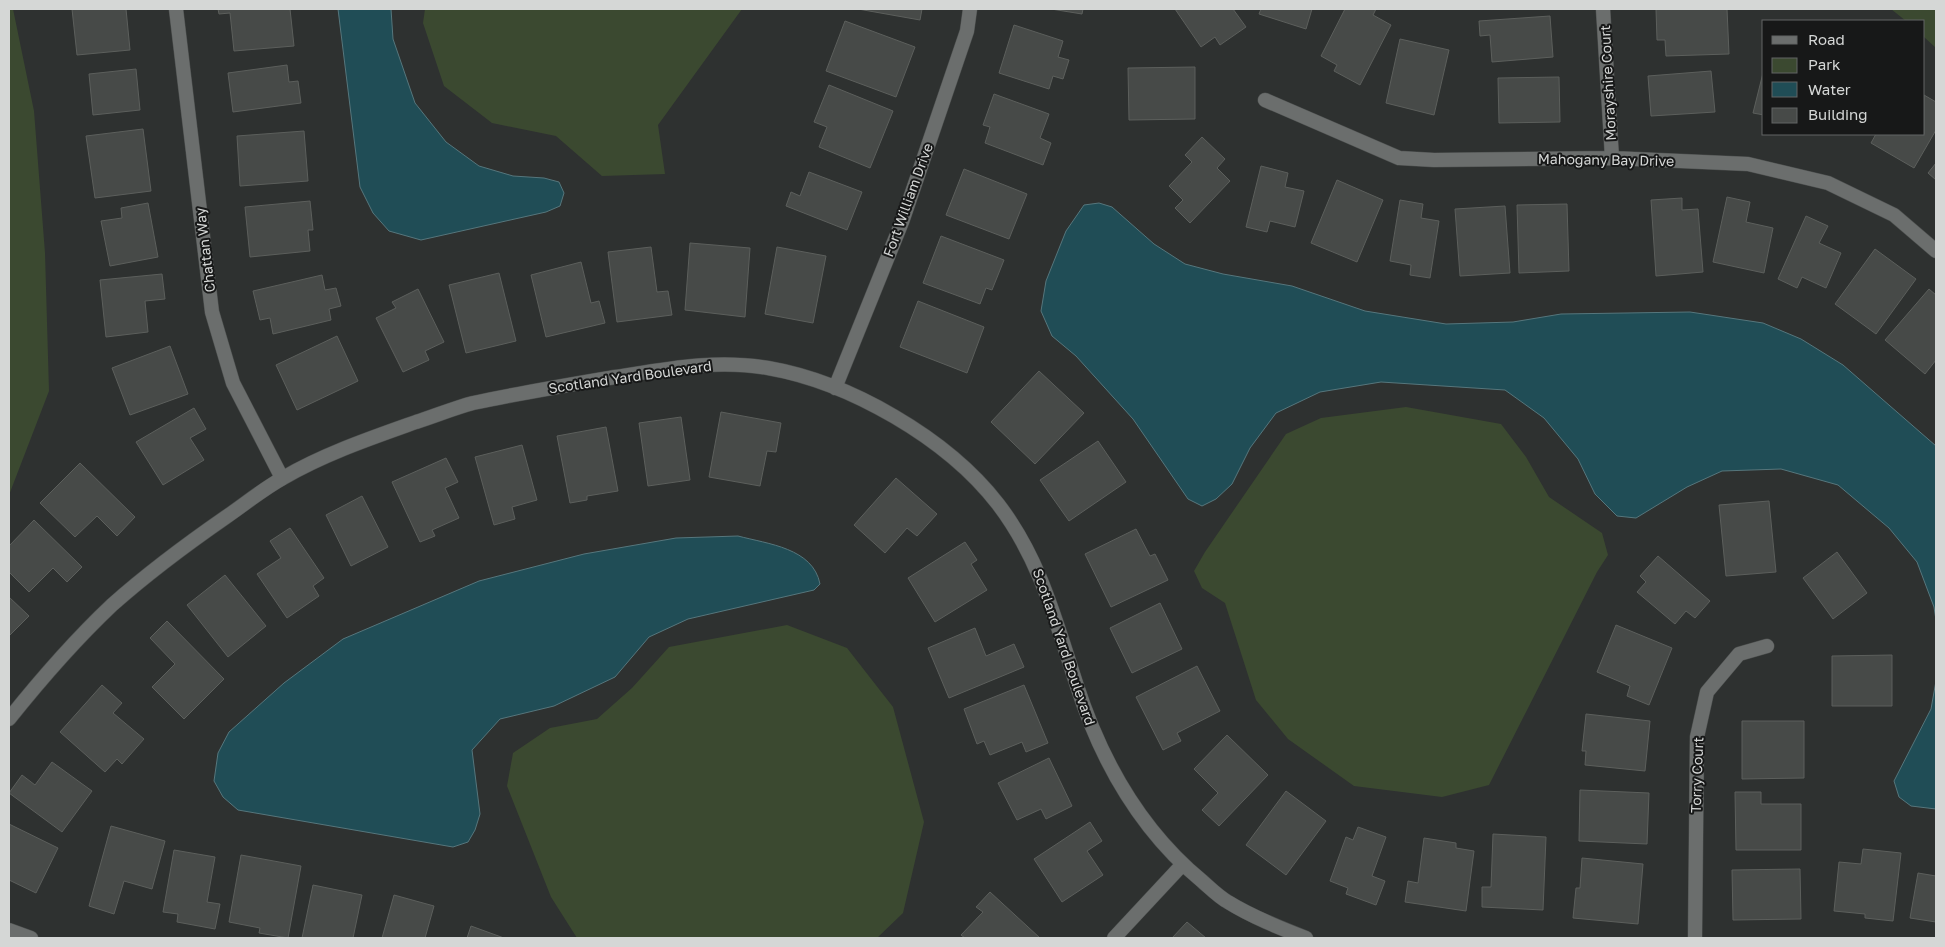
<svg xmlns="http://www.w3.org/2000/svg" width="1945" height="947" font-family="'Golos Text',sans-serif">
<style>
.green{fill:#3b4930}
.water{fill:#204d56;stroke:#56767c}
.building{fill:#474a48;stroke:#5c5f5c}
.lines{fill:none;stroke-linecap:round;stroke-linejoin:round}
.minor-casing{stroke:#4b4e4d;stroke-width:15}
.minor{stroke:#6b6e6d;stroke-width:14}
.labels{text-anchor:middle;stroke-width:4;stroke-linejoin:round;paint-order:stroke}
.street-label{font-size:14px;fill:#d5d7d6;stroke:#171818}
</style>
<rect width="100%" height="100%" fill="#2e3130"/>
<!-- green -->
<path class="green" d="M 9,9 L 13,9 L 34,111 L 45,253 L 49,391 L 9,495 Z
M 425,9 L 742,9 L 658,125 L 665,174 L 602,176 L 556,136 L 492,123 L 444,86 L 423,23 Z
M 1891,9 L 1936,9 L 1936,48 L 1924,37 L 1924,21 L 1906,21 Z
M 1406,407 L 1501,424 L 1526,457 L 1549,497 L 1602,533 L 1608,555 L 1597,572 L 1489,785 L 1442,797 L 1354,786 L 1288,739 L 1256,700 L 1225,603 L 1202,588 L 1194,571 L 1205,552 L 1286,434 L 1321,418 Z
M 787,625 L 847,648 L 893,707 L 924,822 L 903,913 L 877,938 L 577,938 L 551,897 L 507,786 L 513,753 L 550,728 L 597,719 L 632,688 L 669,647 Z"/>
<!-- water -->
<path class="water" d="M 338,9 L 391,9 L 393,39 L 415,103 L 446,142 L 479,166 L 513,176 L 544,178 L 559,182 L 564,193 L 560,206 L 546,212 L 421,240 L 389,231 L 373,213 L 360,187 Z
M 1099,203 L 1112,207 L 1154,244 L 1185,264 L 1223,274 L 1292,286 L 1365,311 L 1446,324 L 1513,322 L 1561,314 L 1690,312 L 1763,323 L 1801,339 L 1843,365 L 1936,446 L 1936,620 L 1934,607 L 1917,562 L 1889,528 L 1838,485 L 1781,469 L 1722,471 L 1687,487 L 1636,518 L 1617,516 L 1595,494 L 1578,459 L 1544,418 L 1505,390 L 1381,382 L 1320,392 L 1276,413 L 1250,448 L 1232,484 L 1216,499 L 1202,506 L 1188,499 L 1133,419 L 1076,356 L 1052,336 L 1041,311 L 1046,281 L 1066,231 L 1084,205 Z
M 738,536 C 768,544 813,548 820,584 L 814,590 L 688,619 L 649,637 L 615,677 L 554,706 L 500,719 L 472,750 L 480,814 L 475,830 L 468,842 L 453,847 L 238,810 L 223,797 L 214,781 L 218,753 L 229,732 L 284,683 L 343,639 L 479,581 L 584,554 L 676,538 Z
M 1936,681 L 1936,809 L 1911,806 L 1899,797 L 1894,781 L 1931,709 Z"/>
<!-- building -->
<path class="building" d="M 72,9 L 126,9 L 130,50 L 77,55 Z
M 218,9 L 290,9 L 294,46 L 234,51 L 230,13 L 219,14 Z
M 858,9 L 922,9 L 920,20 Z
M 1051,9 L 1083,9 L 1082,14 Z
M 1175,9 L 1233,9 L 1246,27 L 1220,45 L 1215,37 L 1201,47 Z
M 1261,9 L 1312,9 L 1306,29 L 1259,14 Z
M 1345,9 L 1376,9 L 1373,15 L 1391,25 L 1360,85 L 1334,71 L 1337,65 L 1321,56 Z
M 1656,9 L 1727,9 L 1729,54 L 1666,56 L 1665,40 L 1657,40 Z
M 1550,16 L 1553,57 L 1492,62 L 1490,35 L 1480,36 L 1479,21 Z
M 845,21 L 915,47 L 896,97 L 826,71 Z
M 1014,25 L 1063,41 L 1058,57 L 1069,60 L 1063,79 L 1053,76 L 1049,89 L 999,73 Z
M 1400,39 L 1449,50 L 1434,115 L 1386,103 Z
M 287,65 L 289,82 L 298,81 L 301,103 L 233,112 L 228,73 Z
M 1195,67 L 1195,119 L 1129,120 L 1128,68 Z
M 136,69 L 140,110 L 93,115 L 89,74 Z
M 1764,69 L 1764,115 L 1753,113 Z
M 1711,71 L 1715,112 L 1651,116 L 1648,76 Z
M 1559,77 L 1560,122 L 1499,123 L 1498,78 Z
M 829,85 L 893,111 L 870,168 L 819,147 L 827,127 L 814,122 Z
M 994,94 L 1049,114 L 1040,138 L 1051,143 L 1043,165 L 985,143 L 990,127 L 983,125 Z
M 1924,95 L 1936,102 L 1936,130 L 1914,168 L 1871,143 L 1876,134 L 1924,134 Z
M 143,129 L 151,191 L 95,198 L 86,136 Z
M 304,131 L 308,181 L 240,186 L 237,136 Z
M 1202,137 L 1225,159 L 1217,168 L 1230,181 L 1190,223 L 1175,208 L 1183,200 L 1169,186 L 1192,162 L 1185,155 Z
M 1936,163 L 1936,180 L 1928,173 Z
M 1261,166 L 1288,173 L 1285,187 L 1304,191 L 1295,227 L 1270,221 L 1267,232 L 1246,227 Z
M 964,169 L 1027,194 L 1009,239 L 946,215 Z
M 809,172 L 862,192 L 847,230 L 786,206 L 791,192 L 800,196 Z
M 1337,180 L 1383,200 L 1357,262 L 1311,243 Z
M 1727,197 L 1750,202 L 1746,222 L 1773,228 L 1764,273 L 1713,262 Z
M 1682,198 L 1682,210 L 1698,209 L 1703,272 L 1656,276 L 1651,200 Z
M 1400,200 L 1423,204 L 1421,218 L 1439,221 L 1430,278 L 1410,275 L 1411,265 L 1390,261 Z
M 310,201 L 313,230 L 308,230 L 310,251 L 250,257 L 245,207 Z
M 148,203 L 158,257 L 110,266 L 101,221 L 122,218 L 121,208 Z
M 1567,204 L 1569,271 L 1519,273 L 1517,205 Z
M 1505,206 L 1510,273 L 1460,276 L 1455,209 Z
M 1806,216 L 1828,226 L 1819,243 L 1841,253 L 1826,288 L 1802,277 L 1797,288 L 1778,279 Z
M 941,236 L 1004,260 L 992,290 L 986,288 L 980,304 L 923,283 Z
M 690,243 L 750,248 L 745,317 L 685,310 Z
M 651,247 L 657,292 L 668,291 L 672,315 L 617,322 L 608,252 Z
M 777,247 L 826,256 L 813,323 L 765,314 Z
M 1875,249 L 1916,279 L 1876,334 L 1835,304 Z
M 581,262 L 591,303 L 599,301 L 605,323 L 546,337 L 531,275 Z
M 499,273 L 516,341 L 466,353 L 449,285 Z
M 162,274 L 165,299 L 145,301 L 148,332 L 106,337 L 100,280 Z
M 322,275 L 325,290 L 336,288 L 341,306 L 329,309 L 331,320 L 273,334 L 270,318 L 260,320 L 253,291 Z
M 418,289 L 444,342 L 425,351 L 429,360 L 403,372 L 376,318 L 396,308 L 392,302 Z
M 1929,289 L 1936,295 L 1936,360 L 1925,374 L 1885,340 Z
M 918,301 L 984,327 L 967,373 L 900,347 Z
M 337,336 L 358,381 L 297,410 L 276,365 Z
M 170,346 L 188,394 L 130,415 L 112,368 Z
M 1039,371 L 1084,413 L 1035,464 L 991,422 Z
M 194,408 L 206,429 L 190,438 L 204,460 L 163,485 L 136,442 Z
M 721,412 L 781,423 L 776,452 L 767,451 L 760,486 L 709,477 Z
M 681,417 L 690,480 L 648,486 L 639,423 Z
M 606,427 L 618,491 L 587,496 L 587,500 L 570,503 L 557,436 Z
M 1098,441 L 1126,482 L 1069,521 L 1040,480 Z
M 522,445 L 537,500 L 512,507 L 515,519 L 494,525 L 475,457 Z
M 446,458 L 458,482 L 445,488 L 459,518 L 432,530 L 435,536 L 420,542 L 392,482 Z
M 80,463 L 135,517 L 117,536 L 97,516 L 75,537 L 40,503 Z
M 896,478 L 937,514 L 917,536 L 907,528 L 885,553 L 854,525 Z
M 362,496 L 388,547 L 351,566 L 326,515 Z
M 1769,501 L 1776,572 L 1726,576 L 1719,505 Z
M 34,520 L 82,567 L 67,582 L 53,568 L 29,592 L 9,572 L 9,546 Z
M 290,528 L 324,578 L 313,586 L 319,596 L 287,618 L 257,574 L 281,558 L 270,541 Z
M 1136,529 L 1150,556 L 1155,554 L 1168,580 L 1111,607 L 1085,554 Z
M 965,542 L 977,560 L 971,564 L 987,590 L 935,622 L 908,578 Z
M 1837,552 L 1867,593 L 1833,619 L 1803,578 Z
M 1658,556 L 1710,601 L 1695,618 L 1686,611 L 1675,624 L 1637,592 L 1646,582 L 1640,576 Z
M 225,575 L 266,626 L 228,657 L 187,605 Z
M 9,597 L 29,616 L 9,636 Z
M 1160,603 L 1182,649 L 1132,673 L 1110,628 Z
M 167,621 L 224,679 L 184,719 L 152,687 L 175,664 L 150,638 Z
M 1616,625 L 1672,648 L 1649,705 L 1627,696 L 1630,686 L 1597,672 Z
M 975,628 L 986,656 L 1014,644 L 1024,667 L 949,698 L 928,648 Z
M 1892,655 L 1892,706 L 1832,706 L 1832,656 Z
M 1197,666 L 1220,711 L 1177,733 L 1181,741 L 1163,750 L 1136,697 Z
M 102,685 L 122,703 L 113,713 L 144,739 L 122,764 L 117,759 L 105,772 L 60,732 Z
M 1024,685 L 1048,743 L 1026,752 L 1022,742 L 990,755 L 984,741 L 977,744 L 964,709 Z
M 1586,714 L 1650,721 L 1645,771 L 1585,765 L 1586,751 L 1582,751 Z
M 1742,721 L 1804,721 L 1804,778 L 1742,779 Z
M 1227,735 L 1268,775 L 1219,826 L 1202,810 L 1218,793 L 1194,769 Z
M 1049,758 L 1072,806 L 1046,819 L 1041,809 L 1017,820 L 998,783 Z
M 52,762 L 92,791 L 62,832 L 9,793 L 22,775 L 35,785 Z
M 1580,790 L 1649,793 L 1647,844 L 1579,841 Z
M 1286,791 L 1326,821 L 1286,875 L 1246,845 Z
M 1735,792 L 1761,792 L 1761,804 L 1801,804 L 1801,850 L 1736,850 Z
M 1090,822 L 1102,841 L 1087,851 L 1103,875 L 1062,902 L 1034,859 Z
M 9,824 L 58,848 L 36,893 L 9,880 Z
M 111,826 L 165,841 L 152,889 L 124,881 L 114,914 L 89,906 Z
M 1358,827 L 1386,837 L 1372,876 L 1385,881 L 1376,905 L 1346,894 L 1348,888 L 1330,881 L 1346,837 L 1353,840 Z
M 1493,834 L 1546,837 L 1543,910 L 1482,907 L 1482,887 L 1491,887 Z
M 1424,838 L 1456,843 L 1456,848 L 1474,851 L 1466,911 L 1405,902 L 1408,881 L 1418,883 Z
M 1863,849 L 1901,853 L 1893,921 L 1865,918 L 1865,914 L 1834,911 L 1839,862 L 1861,864 Z
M 174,850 L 215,857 L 207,902 L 220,904 L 215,929 L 177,922 L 178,914 L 163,912 Z
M 241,855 L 301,866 L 288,938 L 259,933 L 260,928 L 229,922 Z
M 1582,858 L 1643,864 L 1638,924 L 1573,918 L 1576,888 L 1580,888 Z
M 1800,869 L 1801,919 L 1733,920 L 1732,870 Z
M 1918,873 L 1936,876 L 1936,922 L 1910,918 Z
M 313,885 L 362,895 L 353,938 L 302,938 Z
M 990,892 L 1040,938 L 965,938 L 961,935 L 983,912 L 976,907 Z
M 394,895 L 434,906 L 425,938 L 382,938 Z
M 1187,922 L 1206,938 L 1172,938 Z
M 471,926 L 504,938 L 467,938 Z"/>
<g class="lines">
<defs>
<path id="minor" d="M 176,9 L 212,312 L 233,383 L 282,478
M 1603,9 L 1612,158
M 1265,100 L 1399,158 L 1434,160 L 1612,158 L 1748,164 L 1828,183 L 1894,215 L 1936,251
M 835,388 L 902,222 L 967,31 L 970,9
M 9,719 C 41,679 75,640 112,605 C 148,573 187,544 226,517 C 245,504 263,489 283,478 C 324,454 371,438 416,422 C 435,416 454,408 473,403 C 520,393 568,385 615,377 C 666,369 716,359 768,368 C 849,382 947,438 998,504 C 1040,559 1055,619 1076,683 C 1100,758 1140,830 1202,881 C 1210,888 1219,897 1228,902 C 1252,917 1280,928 1306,938
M 9,930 L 31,938
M 1114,938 L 1182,865
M 1695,938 L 1697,737 L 1707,692 L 1739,654 L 1767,646"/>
</defs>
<!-- minor casing -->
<use href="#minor" class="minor-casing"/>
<!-- minor -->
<use href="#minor" class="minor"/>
</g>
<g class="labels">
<!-- street labels -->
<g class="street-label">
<text transform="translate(1608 83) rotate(-93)" y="5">Morayshire Court</text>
<text transform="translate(1606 160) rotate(1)" y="5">Mahogany Bay Drive</text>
<text transform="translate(908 200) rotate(-70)" y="5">Fort William Drive</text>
<text transform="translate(205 250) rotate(-97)" y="5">Chattan Way</text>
<text transform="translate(630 377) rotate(-8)" y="5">Scotland Yard Boulevard</text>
<text transform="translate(1064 647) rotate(71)" y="5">Scotland Yard Boulevard</text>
<text transform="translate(1697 775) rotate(-88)" y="5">Torry Court</text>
</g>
</g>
<!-- border -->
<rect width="1945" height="947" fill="none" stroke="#d5d7d6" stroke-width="20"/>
<!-- legend -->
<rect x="1762" y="20" width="162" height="115" fill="#171818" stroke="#636464"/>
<rect x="1772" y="36" width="25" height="8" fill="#6b6e6d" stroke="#636464"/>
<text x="1808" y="45" font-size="15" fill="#d5d7d6">Road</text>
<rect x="1772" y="58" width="25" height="15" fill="#3b4930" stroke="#636464"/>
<text x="1808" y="70" font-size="15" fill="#d5d7d6">Park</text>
<rect x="1772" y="82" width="25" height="15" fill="#204d56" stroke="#636464"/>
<text x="1808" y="95" font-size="15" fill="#d5d7d6">Water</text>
<rect x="1772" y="108" width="25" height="15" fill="#474a48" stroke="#636464"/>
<text x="1808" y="120" font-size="15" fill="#d5d7d6">Building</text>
</svg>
